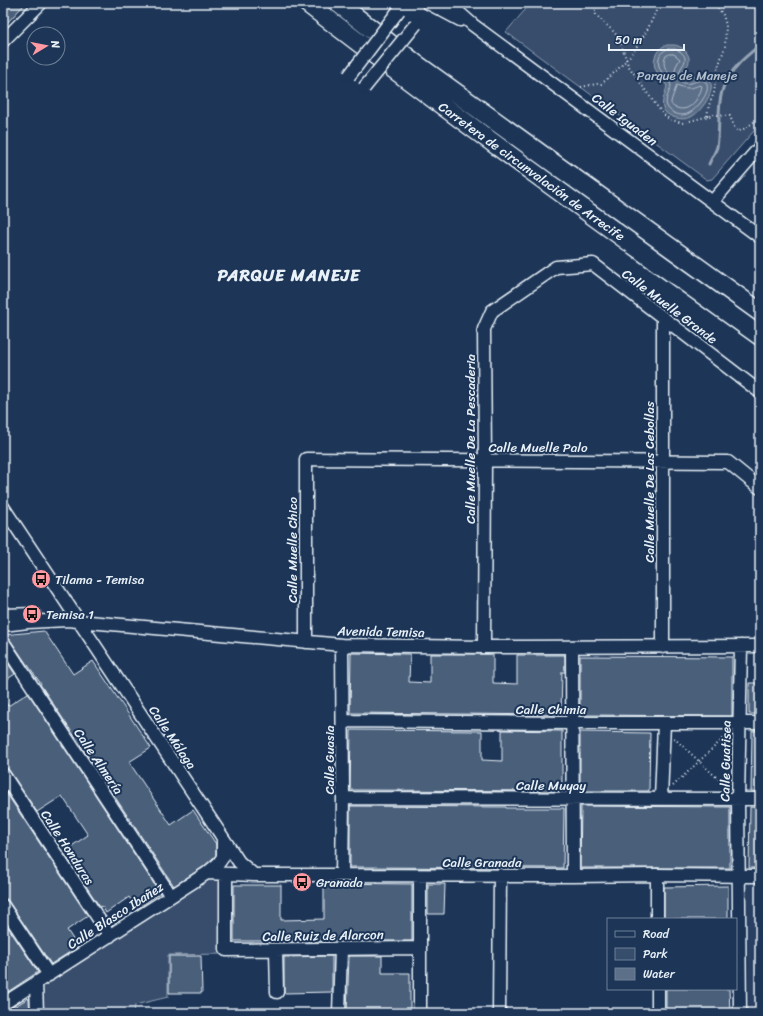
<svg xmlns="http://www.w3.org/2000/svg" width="763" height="1016" font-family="Sriracha,sans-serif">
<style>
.built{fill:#2a4162}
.green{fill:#374d6c;stroke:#909fb2}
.water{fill:#5d7089;stroke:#95a4b5}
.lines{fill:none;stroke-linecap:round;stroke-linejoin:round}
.shore{stroke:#b0bdcc;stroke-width:1}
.stream{stroke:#95a4b5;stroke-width:3}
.building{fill:#495e7a;stroke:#e8f1f8}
.minor-casing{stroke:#e8f1f8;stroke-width:15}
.highway-casing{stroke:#e8f1f8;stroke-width:21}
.path{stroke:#e8f1f8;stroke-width:2;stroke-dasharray:1 3;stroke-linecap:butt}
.minor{stroke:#1d3557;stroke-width:12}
.highway{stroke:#1d3557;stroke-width:18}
.minor-bridge-casing{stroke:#e8f1f8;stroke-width:15;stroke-linecap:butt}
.minor-bridge{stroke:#1d3557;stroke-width:12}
.labels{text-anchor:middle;stroke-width:4;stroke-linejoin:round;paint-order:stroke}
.park-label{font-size:13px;fill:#b3c0ce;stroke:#1d3557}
.street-label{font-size:13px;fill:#e8f1f8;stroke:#1d3557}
.poi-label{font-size:13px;fill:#e8f1f8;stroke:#1d3557;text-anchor:start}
.district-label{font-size:17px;font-weight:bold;letter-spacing:1px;fill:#e8f1f8;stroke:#1d3557}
</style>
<rect width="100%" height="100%" fill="#1d3557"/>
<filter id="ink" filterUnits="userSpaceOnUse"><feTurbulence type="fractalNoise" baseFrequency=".025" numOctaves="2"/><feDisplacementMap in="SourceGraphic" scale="8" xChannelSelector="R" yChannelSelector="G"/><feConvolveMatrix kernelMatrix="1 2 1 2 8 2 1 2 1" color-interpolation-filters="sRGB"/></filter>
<g filter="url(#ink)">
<!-- built -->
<path class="built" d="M 747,882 L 760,882 L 760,1013 L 749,1013 Z"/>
<!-- green -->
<path class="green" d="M 531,3 L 760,3 L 760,124 L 712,179 L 707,180 L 506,32 Z
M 212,878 L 223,878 L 223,954 L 168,955 L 168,997 L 135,1005 L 134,1013 L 41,1013 L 41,988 Z"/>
<!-- water -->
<path class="water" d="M 667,45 C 669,45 672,45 674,45 C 681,45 691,54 689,62 C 687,69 680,71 685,79 C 691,79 697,74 703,76 C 723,82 702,112 691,117 C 685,120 679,119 673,117 C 656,110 664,99 667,86 C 664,81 659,77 657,72 C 652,65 654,53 661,48 C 663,46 665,46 667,45 Z"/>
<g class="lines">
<!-- shore -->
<path class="shore" d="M 668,49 C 669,49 674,49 675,49 C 679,50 686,55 685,60 C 685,63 682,66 681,68 C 679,71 679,75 680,78 C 683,88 693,82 700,80 C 703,80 706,81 707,85 C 710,93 696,110 689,113 C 684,116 679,115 674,113 C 671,111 668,109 667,106 C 664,100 670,92 671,85 C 666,76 656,70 659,58 C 660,53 663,51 668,49 Z
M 669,54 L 674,54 L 680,59 L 676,66 L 674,75 L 673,76 C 666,72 662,65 665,57 Z
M 677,85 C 686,89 690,89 700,85 L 702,86 C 700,97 690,113 677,108 C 674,107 671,106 671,102 C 672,97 675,91 676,87 Z"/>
<!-- stream -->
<path class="stream" d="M 709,164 C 711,159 715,153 717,147 C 721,126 715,97 728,78 C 736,64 748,55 760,45"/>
</g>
<!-- building -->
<path class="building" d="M 3,3 L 26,3 L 3,27 Z
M 44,631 L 73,674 L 93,661 L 151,748 L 129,762 L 171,825 L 193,810 L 216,844 L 216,855 L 212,859 L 203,867 L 174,886 L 40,684 L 41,684 L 28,665 L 28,666 L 9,638 L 7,636 L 3,635 Z
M 351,653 L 410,654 L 409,682 L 430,683 L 430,654 L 493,654 L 493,683 L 517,684 L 517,655 L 564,655 L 565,656 L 565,672 L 562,672 L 561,715 L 350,713 Z
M 3,656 L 15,674 L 3,682 Z
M 580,656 L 732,657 L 732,716 L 580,715 Z
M 749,683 L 760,683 L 760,714 L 749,714 Z
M 28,693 L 160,893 L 137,909 L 129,897 L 106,913 L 102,906 L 100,907 L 63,852 L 88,835 L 62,796 L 37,812 L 9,770 L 7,768 L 3,767 L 3,698 L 8,706 Z
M 351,730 L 482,731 L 482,760 L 502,761 L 502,730 L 562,731 L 562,791 L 350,790 Z
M 752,731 L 760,731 L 760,792 L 751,791 Z
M 580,732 L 650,733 L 649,791 L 580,791 Z
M 3,788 L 88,916 L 67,930 L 78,947 L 51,964 L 9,902 L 7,899 L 3,899 Z
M 350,806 L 506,807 L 506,808 L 564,808 L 563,868 L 350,867 Z
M 581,806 L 730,807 L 730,868 L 580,868 Z
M 750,807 L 760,808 L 760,868 L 749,868 Z
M 324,883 L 412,884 L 412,941 L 349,941 L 349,940 L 332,940 L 332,941 L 234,941 L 234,885 L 281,885 L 281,920 L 324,919 Z
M 428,884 L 445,884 L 444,914 L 428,914 Z
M 728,886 L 728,919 L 664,919 L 664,887 Z
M 3,920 L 38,972 L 3,995 Z
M 169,956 L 201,956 L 202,993 L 169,993 Z
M 332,956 L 332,992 L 284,993 L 284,957 Z
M 349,956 L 382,956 L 382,973 L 410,973 L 410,1013 L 347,1013 Z
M 666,989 L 729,989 L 730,1013 L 666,1013 Z
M 28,998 L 29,1000 L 30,1013 L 5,1013 Z"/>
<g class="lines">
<defs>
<path id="minor" d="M 428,3 L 460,20
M 450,3 L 455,9 L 473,25 L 760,237
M 3,41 L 41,3
M 713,201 L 760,147
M 3,507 L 239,862 L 254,875
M 3,615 L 34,614
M 3,625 L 28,622 L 67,620 L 342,645 L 484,647 L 760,646
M 3,642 L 171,896
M 306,642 L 306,459 L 728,462 L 760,488
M 484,647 L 485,461 L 484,329 L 492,311 L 556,267 L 593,264 L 760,392
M 572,647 L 573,876
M 663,647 L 663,318
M 343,721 L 572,723 L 760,723
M 3,774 L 110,936
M 343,798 L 760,799
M 661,799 L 664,723
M 207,873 L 254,875 L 342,875 L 573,876 L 657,875 L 760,876
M 226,874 L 226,950 L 420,948
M 342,875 L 343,798 L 342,645
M 657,875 L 657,919
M 420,876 L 420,1013
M 3,906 L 49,975
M 276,950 L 277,992
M 36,983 L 37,1013
M 658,989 L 658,1013
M 3,1004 L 207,873 L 218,864 L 223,857 L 223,838
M 339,1013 L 341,949
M 499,1013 L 500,875
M 740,1013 L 738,799 L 741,646"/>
<path id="highway" d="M 307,3 C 455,117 608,227 760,336
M 338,3 L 416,64 L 760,312"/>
</defs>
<!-- minor casing -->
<use href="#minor" class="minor-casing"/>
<!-- highway casing -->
<use href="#highway" class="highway-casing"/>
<!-- path -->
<path class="path" d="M 599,3 L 595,10 L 596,15 L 612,30 L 619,38 L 628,65 L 648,94 L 662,113 L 669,119 L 682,123 L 713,115 L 730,116 L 735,129 L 739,131 L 746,128 L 760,117
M 581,87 L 597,84 L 601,84 C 629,62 647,36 659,3
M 707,116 L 709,105 L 714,93 L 717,70 L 725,47 L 726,25 L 723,15 L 715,3
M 674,738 L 728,788
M 673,786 L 728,734"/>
<!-- minor -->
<use href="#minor" class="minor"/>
<!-- highway -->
<use href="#highway" class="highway"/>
<defs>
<path id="minor-bridge" d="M 349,76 L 399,10
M 364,88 L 416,24"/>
</defs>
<!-- minor-bridge casing -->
<use href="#minor-bridge" class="minor-bridge-casing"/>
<!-- minor-bridge -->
<use href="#minor-bridge" class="minor-bridge"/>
</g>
</g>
<!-- icons -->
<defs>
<symbol id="bus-disc" viewBox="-11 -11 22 22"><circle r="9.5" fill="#ff9aa2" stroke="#1d3557"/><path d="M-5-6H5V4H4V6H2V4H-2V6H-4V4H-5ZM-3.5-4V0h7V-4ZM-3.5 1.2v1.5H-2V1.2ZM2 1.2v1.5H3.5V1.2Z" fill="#111"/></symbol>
</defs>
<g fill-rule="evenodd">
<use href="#bus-disc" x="30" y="568" width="22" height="22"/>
<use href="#bus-disc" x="21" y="603" width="22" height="22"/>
<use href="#bus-disc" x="291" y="871" width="22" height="22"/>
</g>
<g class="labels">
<!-- park labels -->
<g class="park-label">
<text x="687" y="80">Parque de Maneje</text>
</g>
<!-- street labels -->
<g class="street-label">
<text transform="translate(625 119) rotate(37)" y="5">Calle Iguaden</text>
<text transform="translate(532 171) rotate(36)" y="5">Carretera de circunvalación de Arrecife</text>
<text transform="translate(670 306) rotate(37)" y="5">Calle Muelle Grande</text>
<text transform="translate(470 439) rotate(-90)" y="5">Calle Muelle De La Pescaderia</text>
<text x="538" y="452">Calle Muelle Palo</text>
<text transform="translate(649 482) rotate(-90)" y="5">Calle Muelle De Las Cebollas</text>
<text transform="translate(292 550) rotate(-90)" y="5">Calle Muelle Chico</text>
<text transform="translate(381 631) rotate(1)" y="5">Avenida Temisa</text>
<text x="551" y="714">Calle Chimia</text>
<text transform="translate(173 737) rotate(56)" y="5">Calle Málaga</text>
<text transform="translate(329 760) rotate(-90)" y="5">Calle Guasia</text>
<text transform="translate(99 761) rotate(56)" y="5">Calle Almería</text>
<text transform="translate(725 761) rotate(-89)" y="5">Calle Guatisea</text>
<text x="551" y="790">Calle Muyay</text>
<text transform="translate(68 847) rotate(57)" y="5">Calle Honduras</text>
<text x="482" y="867">Calle Granada</text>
<text transform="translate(115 915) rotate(-33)" y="5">Calle Blasco Ibañez</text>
<text transform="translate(323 935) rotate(-1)" y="5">Calle Ruiz de Alarcon</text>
</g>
<!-- poi labels -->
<g class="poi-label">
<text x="55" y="584">Tilama - Temisa</text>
<text x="46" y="619">Temisa 1</text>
<text x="316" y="887">Granada</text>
</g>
<!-- district labels -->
<g class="district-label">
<text x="289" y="281">PARQUE MANEJE</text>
</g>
</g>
<!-- margin -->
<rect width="763" height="1016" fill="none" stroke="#1d3557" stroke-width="16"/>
<rect x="8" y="8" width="747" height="1000" fill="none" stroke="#e8f1f8" stroke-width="1.5" filter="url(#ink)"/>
<!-- legend -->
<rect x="607" y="918" width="130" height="72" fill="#1d3557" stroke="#6e8097"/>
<rect x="615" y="931" width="20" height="6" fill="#1d3557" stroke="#6e8097"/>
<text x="643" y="938" font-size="12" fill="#e8f1f8">Road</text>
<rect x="615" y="948" width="20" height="12" fill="#374d6c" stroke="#6e8097"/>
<text x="643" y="958" font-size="12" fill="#e8f1f8">Park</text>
<rect x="615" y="968" width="20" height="12" fill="#5d7089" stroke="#6e8097"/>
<text x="643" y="978" font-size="12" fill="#e8f1f8">Water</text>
<!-- north arrow -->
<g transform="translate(46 46) rotate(80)"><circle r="19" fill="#1d3557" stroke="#6e8097"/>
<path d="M0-3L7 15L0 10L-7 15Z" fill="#ff9aa2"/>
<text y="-6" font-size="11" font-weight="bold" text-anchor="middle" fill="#e8f1f8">N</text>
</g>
<!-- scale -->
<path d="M609 44v6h75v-6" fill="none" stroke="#e8f1f8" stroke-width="2"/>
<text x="615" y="44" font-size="12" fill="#e8f1f8" stroke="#1d3557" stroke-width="3" paint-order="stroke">50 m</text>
</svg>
